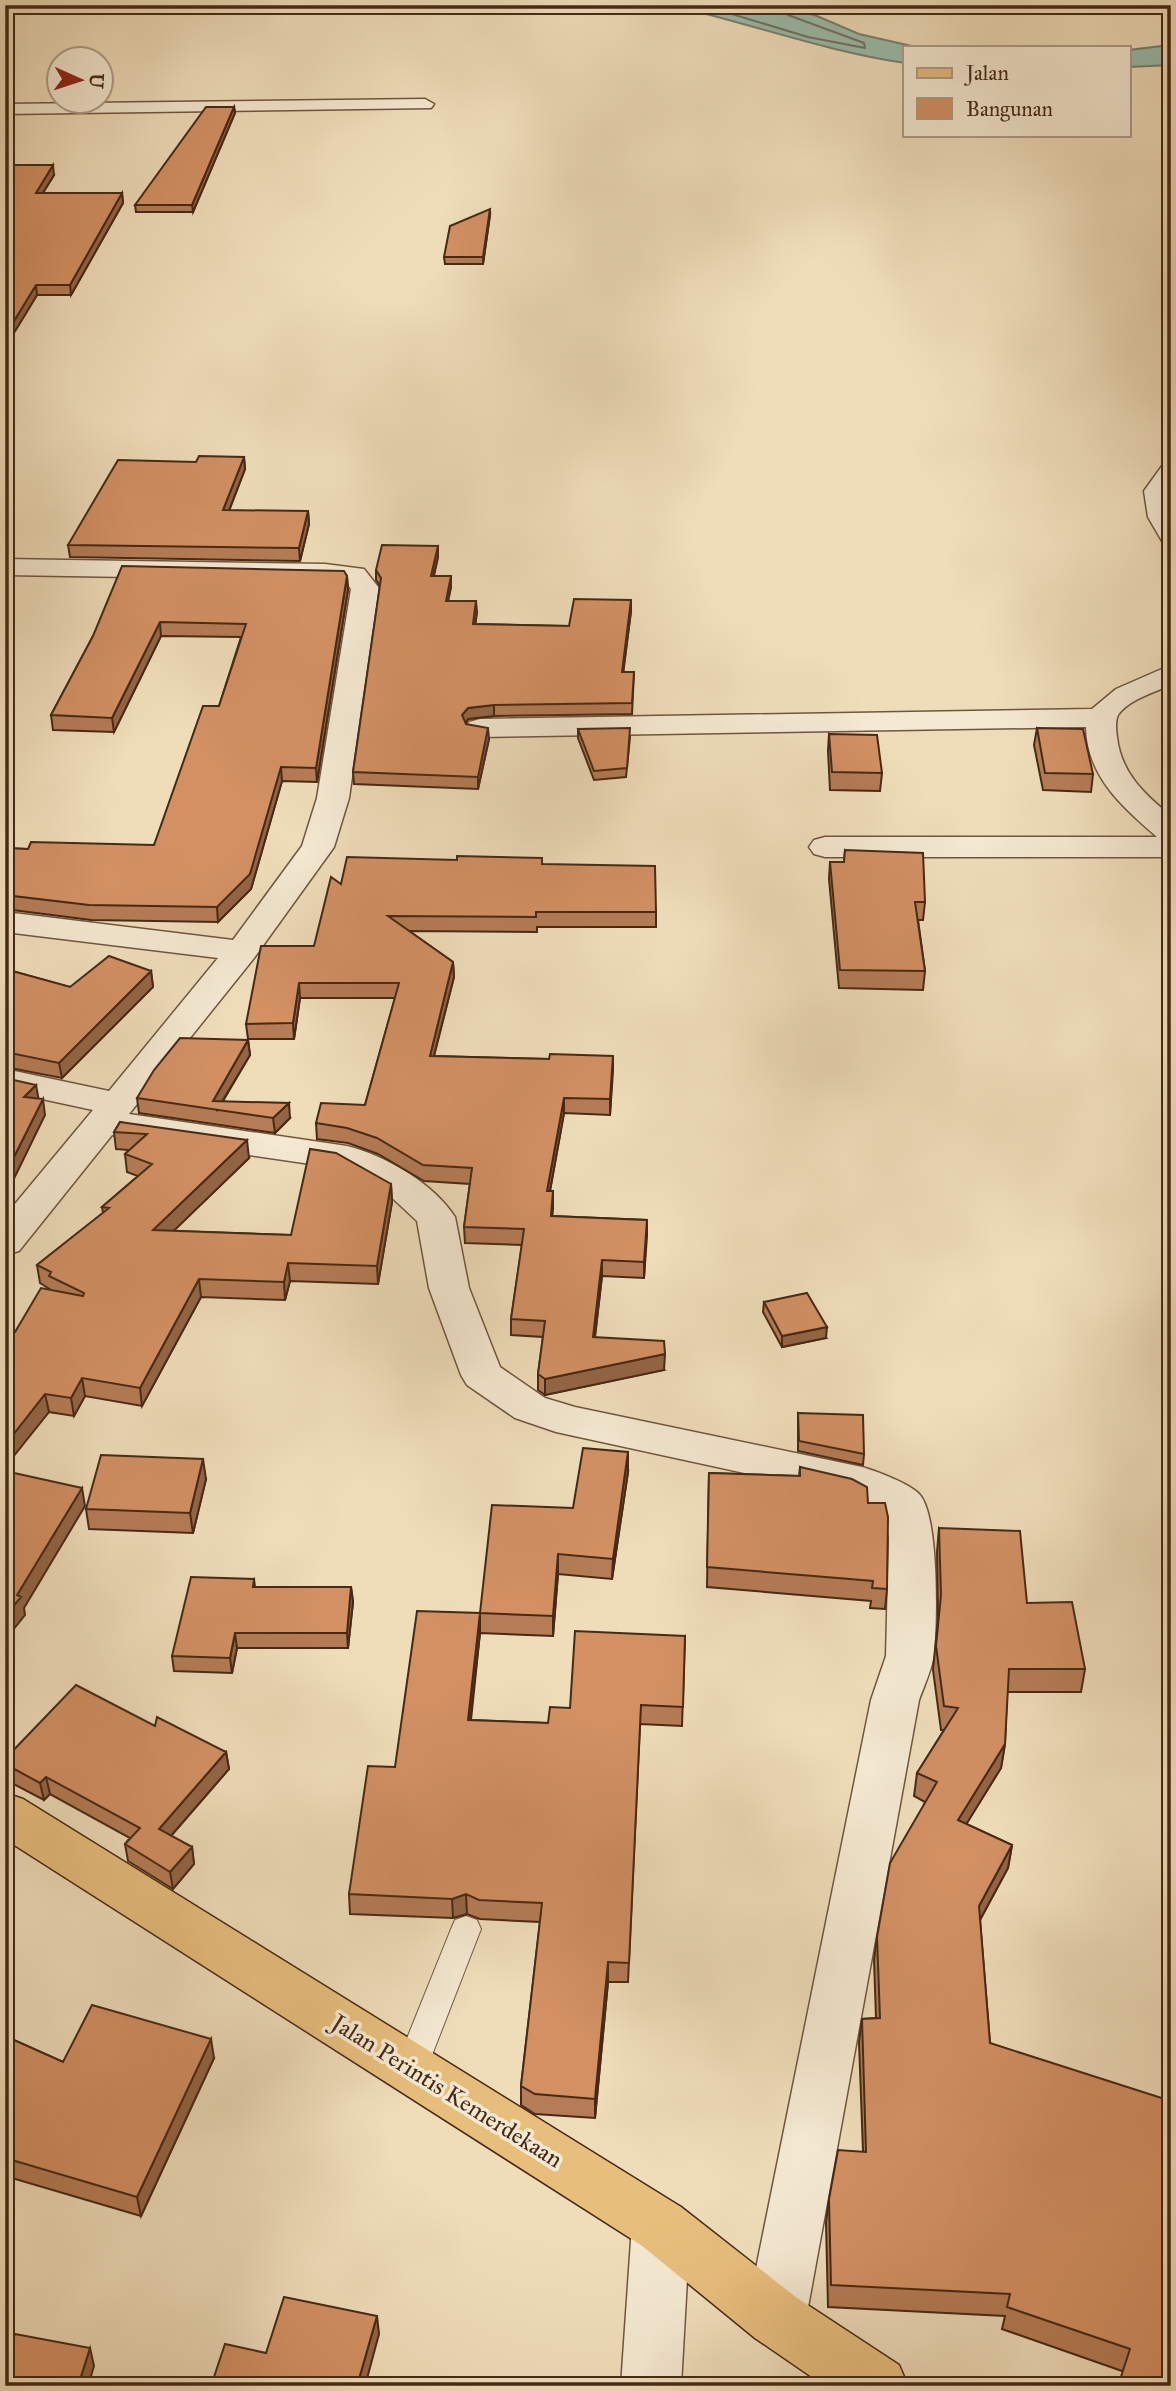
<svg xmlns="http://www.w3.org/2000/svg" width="1176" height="2391" font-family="'IM FELL Great Primer',serif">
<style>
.water{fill:#9abcac;stroke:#788170;stroke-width:2}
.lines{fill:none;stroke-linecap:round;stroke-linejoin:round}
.shore{stroke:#707261;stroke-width:2}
.service-casing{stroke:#70563f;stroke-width:2}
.minor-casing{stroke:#70563f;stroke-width:3}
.primary-casing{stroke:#462916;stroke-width:3}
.service{fill:#f5e9d2;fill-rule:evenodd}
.minor{fill:#f5e9d2;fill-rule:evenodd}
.primary{fill:#e8be7d;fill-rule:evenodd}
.wall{fill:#b57c55;stroke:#462916;stroke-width:2}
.shaded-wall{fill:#936545;stroke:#462916;stroke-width:2}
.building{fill:#d29063;stroke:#462916;stroke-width:2}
.labels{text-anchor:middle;stroke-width:7;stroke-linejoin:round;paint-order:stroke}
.near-street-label{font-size:24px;fill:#462916;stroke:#f5e9d2}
</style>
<rect width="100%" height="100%" fill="#efddba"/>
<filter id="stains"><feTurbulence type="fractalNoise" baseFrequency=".00286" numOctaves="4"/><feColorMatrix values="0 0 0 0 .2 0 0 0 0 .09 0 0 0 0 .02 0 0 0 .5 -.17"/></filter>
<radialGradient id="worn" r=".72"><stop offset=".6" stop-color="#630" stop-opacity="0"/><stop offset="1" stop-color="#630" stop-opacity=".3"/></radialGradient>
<!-- water -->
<path class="water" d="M 670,5 L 780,5 L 817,16 L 859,34 L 916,47 L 905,47 L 905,63 C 824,51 749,23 670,5 Z
M 1171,45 L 1171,65 L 1129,67 L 1129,50 Z"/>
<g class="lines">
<!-- shore -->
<path class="shore" d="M 702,5 L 808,37 L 865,48 L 864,43 L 788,15 L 784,5"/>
<defs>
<path id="service" d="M 466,1916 L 477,1920 L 481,1929 L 427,2068 L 422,2078 L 411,2082 L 400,2078 L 395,2068 L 451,1929 L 455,1920 Z"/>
<path id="minor" d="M 425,99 L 434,104 L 431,108 L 5,114 L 5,104 Z
M 1171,464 L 1171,543 L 1162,541 L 1148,517 L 1144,491 L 1162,466 Z
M 5,559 L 325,564 L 364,569 L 379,588 L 349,798 L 334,847 L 254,958 L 129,1114 L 347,1146 C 386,1156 433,1183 455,1217 L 469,1288 L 500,1367 L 545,1398 L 575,1407 L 862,1467 C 876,1471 911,1484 920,1495 C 939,1518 937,1622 934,1654 C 932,1669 924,1686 919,1700 L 806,2318 L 797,2338 L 776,2347 L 755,2338 L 746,2318 L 871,1700 L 886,1656 L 889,1537 L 883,1513 L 851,1496 L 556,1432 L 515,1418 L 467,1385 L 461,1375 L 429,1288 L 417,1221 L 388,1194 L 338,1168 L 112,1135 L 19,1251 L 5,1255 L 5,1216 L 93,1110 L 5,1091 L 5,1069 L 109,1091 L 218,958 L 5,932 L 5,912 L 233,940 L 302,846 L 317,798 L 351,589 L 346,582 L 325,580 L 5,575 Z
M 1171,665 L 1171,685 C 1155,692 1128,700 1118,715 C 1115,721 1116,730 1117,737 C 1121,773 1144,794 1171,816 L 1171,857 L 825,857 L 814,854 L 809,847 L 814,840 L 825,837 L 1157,837 C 1123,807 1087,777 1086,727 L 480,737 L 469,734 L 465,728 L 469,722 L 480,719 L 1092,709 L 1116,689 Z
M 661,2199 L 681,2207 L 690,2226 L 681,2386 L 621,2386 L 632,2226 L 641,2207 Z"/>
<path id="primary" d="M 5,1793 L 23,1799 L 681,2207 L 797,2298 L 899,2365 L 908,2386 L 825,2386 L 755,2338 L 641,2245 L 5,1839 Z"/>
</defs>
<!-- service casing -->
<use href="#service" class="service-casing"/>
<!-- minor casing -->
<use href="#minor" class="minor-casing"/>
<!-- primary casing -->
<use href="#primary" class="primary-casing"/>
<!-- service -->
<use href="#service" class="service"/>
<!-- minor -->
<use href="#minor" class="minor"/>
<!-- primary -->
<use href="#primary" class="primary"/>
</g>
<!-- wall -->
<path class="wall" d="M 234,107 L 235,113 L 193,212 L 136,212 L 135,205 Z
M 5,165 L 54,175 L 43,193 L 122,193 L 123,203 L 71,295 L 37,295 L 12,336 L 5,336 Z
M 490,215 L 483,264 L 445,264 L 444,257 Z
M 244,457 L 245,469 L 229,511 L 308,511 L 309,524 L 300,561 L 70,557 L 68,545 L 196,462 Z
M 438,546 L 438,557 L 434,576 L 451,587 L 448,601 L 477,612 L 475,624 L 569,626 L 631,611 L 623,672 L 634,672 L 632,714 L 494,716 L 468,719 L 466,723 L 466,724 L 489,739 L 478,789 L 354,784 L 353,772 L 380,586 L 376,580 L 376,570 Z
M 347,576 L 348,590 L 317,782 L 282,781 L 251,889 L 218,922 L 91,920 L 5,909 L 5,848 L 28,849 L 154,845 L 219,706 L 241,637 L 161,636 L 114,732 L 53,730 L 51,715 L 93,636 Z
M 1037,728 L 1093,774 L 1091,792 L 1043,790 L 1034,745 Z
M 578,729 L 630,737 L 626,777 L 594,780 L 578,738 Z
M 829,734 L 882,773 L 880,791 L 830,790 L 828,751 Z
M 845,850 L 925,902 L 923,920 L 918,920 L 925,971 L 923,990 L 839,988 L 829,879 L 830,862 L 844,862 Z
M 542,864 L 656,912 L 656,927 L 537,927 L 537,932 L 409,931 L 453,962 L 454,977 L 434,1056 L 549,1059 L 613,1056 L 610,1115 L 564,1113 L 550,1191 L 553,1207 L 552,1216 L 647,1220 L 644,1278 L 602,1276 L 595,1337 L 664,1370 L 545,1395 L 538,1390 L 538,1374 L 543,1337 L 511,1335 L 511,1319 L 522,1245 L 465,1243 L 464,1227 L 470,1184 L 424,1181 L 378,1154 L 348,1143 L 317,1139 L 316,1123 L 365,1105 L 395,998 L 300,998 L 294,1039 L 248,1039 L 246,1024 L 314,946 L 341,884 Z
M 5,969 L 70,987 L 151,971 L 153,987 L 62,1078 L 5,1067 Z
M 248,1040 L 250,1055 L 223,1101 L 290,1118 L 275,1133 L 139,1113 L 137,1098 Z
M 120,1122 L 249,1158 L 173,1231 L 291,1235 L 391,1184 L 392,1202 L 378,1284 L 290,1281 L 285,1300 L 201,1297 L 142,1406 L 85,1396 L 74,1416 L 49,1412 L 15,1332 L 51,1290 L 40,1283 L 37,1265 L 103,1213 L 102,1207 L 138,1176 L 127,1172 L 125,1154 L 129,1150 L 116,1149 L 114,1132 Z
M 764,1302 L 826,1338 L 782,1347 L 763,1312 Z
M 798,1413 L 864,1454 L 863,1465 L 798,1451 Z
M 800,1467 L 868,1503 L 887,1589 L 885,1609 L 870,1608 L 871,1601 L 707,1587 L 709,1473 L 799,1476 Z
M 628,1472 L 612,1579 L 558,1574 L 553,1636 L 480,1633 L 471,1720 L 548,1723 L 685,1636 L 682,1726 L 640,1724 L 628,1982 L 608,1982 L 595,2118 L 535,2114 L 521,2105 L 521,2086 L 540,1922 L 480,1919 L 467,1914 L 453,1918 L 350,1914 L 349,1894 L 395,1767 L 480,1613 Z
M 206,1479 L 193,1533 L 89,1529 L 86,1509 Z
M 939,1528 L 1027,1603 L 1085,1669 L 1081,1692 L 1007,1692 L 1005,1744 L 1001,1768 L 966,1824 L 1012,1845 L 1008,1868 L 980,1920 L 990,2043 L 1171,2386 L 1122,2371 L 1002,2329 L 1005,2316 L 828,2307 L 826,2222 L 829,2199 L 863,2151 L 859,2042 L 862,2019 L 876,2018 L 874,1960 L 877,1937 L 925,1802 L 914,1796 L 917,1773 L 944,1730 L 941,1730 L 933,1670 L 938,1619 L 937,1552 Z
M 254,1579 L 255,1587 L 351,1587 L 353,1602 L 348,1648 L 237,1648 L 232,1673 L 174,1671 L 172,1656 Z
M 155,1726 L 226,1752 L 229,1769 L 171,1836 L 192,1847 L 194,1864 L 173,1889 L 128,1861 L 125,1844 L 130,1838 L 50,1794 L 44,1800 L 6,1780 L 5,1778 L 5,1759 Z
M 5,2036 L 63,2062 L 214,2058 L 141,2216 L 5,2176 Z"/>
<!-- shaded-wall -->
<path class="shaded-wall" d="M 234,107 L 235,113 L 193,212 L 192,205 Z
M 53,165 L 54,175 L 37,202 L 36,193 Z
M 122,193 L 123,203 L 71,295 L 70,285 Z
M 490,209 L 490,215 L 483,264 L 483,257 Z
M 36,285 L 37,295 L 12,336 L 11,326 Z
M 244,457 L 245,469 L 224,523 L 223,510 Z
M 308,511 L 309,524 L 300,561 L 299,548 Z
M 438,546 L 438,557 L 431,586 L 431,576 Z
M 347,576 L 348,590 L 317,782 L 316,768 Z
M 451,576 L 451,587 L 446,611 L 446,601 Z
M 631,600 L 631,611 L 622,683 L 622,672 Z
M 476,601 L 477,612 L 474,635 L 473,624 Z
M 160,622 L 161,636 L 114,732 L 112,718 Z
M 494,705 L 494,716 L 468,719 L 463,727 L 462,715 L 468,708 Z
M 488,728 L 489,739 L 478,789 L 478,777 Z
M 281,767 L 282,781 L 251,889 L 218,922 L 217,907 Z
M 453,962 L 454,977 L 430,1071 L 430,1056 Z
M 151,971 L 153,987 L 62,1078 L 59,1063 Z
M 299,983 L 300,998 L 294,1039 L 293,1023 Z
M 248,1040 L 250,1055 L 217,1110 L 213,1101 Z
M 613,1056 L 613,1071 L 610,1115 L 610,1099 Z
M 36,1085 L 39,1101 L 24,1097 Z
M 564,1098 L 564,1113 L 547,1207 L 547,1191 Z
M 43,1099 L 45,1115 L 5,1197 L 5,1175 Z
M 289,1103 L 290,1118 L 275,1133 L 273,1118 Z
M 247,1140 L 249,1158 L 156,1248 L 153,1230 Z
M 391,1184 L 392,1202 L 378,1284 L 377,1266 Z
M 553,1191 L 553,1207 L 551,1232 L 551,1216 Z
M 647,1220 L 647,1236 L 644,1278 L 644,1262 Z
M 602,1260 L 602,1276 L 593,1353 L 593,1337 Z
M 288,1263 L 290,1281 L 285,1300 L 284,1282 Z
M 199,1279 L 201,1297 L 142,1406 L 140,1388 Z
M 827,1327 L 826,1338 L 782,1347 L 782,1336 Z
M 665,1354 L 664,1370 L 545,1395 L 545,1379 Z
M 82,1378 L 85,1396 L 74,1416 L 71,1398 Z
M 45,1394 L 49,1412 L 5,1467 L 5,1445 Z
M 628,1452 L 628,1472 L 612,1579 L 613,1559 Z
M 203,1459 L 206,1479 L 193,1533 L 190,1513 Z
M 82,1488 L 85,1506 L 24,1608 L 25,1615 L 5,1640 L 5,1616 L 17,1595 Z
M 558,1554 L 558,1574 L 553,1636 L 553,1616 Z
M 351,1587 L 353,1602 L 348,1648 L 347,1633 Z
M 480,1613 L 480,1633 L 468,1739 L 468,1720 Z
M 235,1633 L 237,1648 L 232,1673 L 230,1658 Z
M 1005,1744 L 1001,1768 L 954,1844 L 958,1820 Z
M 226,1752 L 229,1769 L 162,1846 L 159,1829 Z
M 46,1777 L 50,1794 L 44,1800 L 40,1783 Z
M 1012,1845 L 1008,1868 L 975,1929 L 979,1906 Z
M 192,1847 L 194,1864 L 173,1889 L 170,1872 Z
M 466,1894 L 467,1914 L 453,1918 L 452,1899 Z
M 608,1962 L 608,1982 L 595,2118 L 595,2099 Z
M 211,2039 L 214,2058 L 141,2216 L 137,2197 Z
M 377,2316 L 379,2334 L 365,2386 L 357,2386 Z
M 90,2348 L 94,2366 L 88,2386 L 78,2386 Z"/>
<!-- building -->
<path class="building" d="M 206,107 L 234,107 L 192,205 L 135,205 Z
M 5,165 L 53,165 L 36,193 L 122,193 L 70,285 L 36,285 L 11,326 L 5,326 Z
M 490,209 L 483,257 L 444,257 L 450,226 Z
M 199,456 L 244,457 L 223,510 L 308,511 L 299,548 L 68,545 L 118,460 L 196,462 Z
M 382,545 L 438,546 L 431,576 L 451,576 L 446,601 L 476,601 L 473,624 L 569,626 L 574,599 L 631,600 L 622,672 L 634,672 L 632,703 L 494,705 L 468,708 L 462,715 L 466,724 L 488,728 L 478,777 L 353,772 L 381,578 L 376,570 Z
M 122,566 L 344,571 L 347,576 L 316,768 L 281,767 L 250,874 L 217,907 L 89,905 L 5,895 L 5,848 L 28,849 L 31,842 L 154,845 L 203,706 L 219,706 L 246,624 L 160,622 L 112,718 L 51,715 L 93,636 Z
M 630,728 L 627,768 L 594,771 L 578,729 Z
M 1037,728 L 1083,729 L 1093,774 L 1045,773 Z
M 829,734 L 877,735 L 882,773 L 832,772 Z
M 845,850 L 923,853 L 925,902 L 915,902 L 925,971 L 840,970 L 830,862 L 844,862 Z
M 457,856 L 542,858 L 542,864 L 655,866 L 656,912 L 536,912 L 536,917 L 388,916 L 453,962 L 430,1056 L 549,1059 L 550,1054 L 613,1056 L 610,1099 L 564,1098 L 547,1191 L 553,1191 L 551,1216 L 647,1220 L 644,1262 L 602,1260 L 593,1337 L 664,1341 L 665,1354 L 545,1379 L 538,1374 L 545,1321 L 511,1319 L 524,1229 L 464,1227 L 472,1168 L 423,1165 L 377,1138 L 347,1128 L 316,1123 L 321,1103 L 365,1105 L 399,983 L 299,983 L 293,1023 L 246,1024 L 261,946 L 314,946 L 331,877 L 341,884 L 347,857 L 457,860 Z
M 109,956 L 151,971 L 59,1063 L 5,1052 L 5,1025 L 12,1018 L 5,1016 L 5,969 L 70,987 Z
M 180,1038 L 248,1040 L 213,1101 L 289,1103 L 273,1118 L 137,1098 L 154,1070 Z
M 5,1078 L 36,1085 L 24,1097 L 43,1099 L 5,1175 Z
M 120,1122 L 247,1140 L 153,1230 L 291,1235 L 310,1149 L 336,1153 L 391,1184 L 377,1266 L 288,1263 L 284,1282 L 199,1279 L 140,1388 L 82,1378 L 71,1398 L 45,1394 L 5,1445 L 5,1332 L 6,1330 L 15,1332 L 41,1288 L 83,1296 L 84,1293 L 49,1276 L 51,1272 L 37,1265 L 109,1208 L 102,1207 L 152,1164 L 125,1154 L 147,1134 L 114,1132 Z
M 807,1293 L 827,1327 L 782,1336 L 764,1302 Z
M 798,1413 L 863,1415 L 864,1454 L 799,1441 Z
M 583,1448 L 628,1452 L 613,1559 L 558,1554 L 553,1616 L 480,1613 L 492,1505 L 573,1508 Z
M 101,1455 L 203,1459 L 190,1513 L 86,1509 Z
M 800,1467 L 852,1479 L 867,1487 L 868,1503 L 885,1503 L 888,1517 L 887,1589 L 872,1588 L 873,1581 L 707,1567 L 709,1473 L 800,1476 Z
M 5,1471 L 82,1488 L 17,1595 L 21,1597 L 5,1616 Z
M 939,1528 L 1020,1531 L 1027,1603 L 1072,1602 L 1085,1669 L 1009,1669 L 1005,1744 L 958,1820 L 1012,1845 L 979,1906 L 990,2043 L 1171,2101 L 1171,2386 L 1118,2386 L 1130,2349 L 1007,2307 L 1010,2294 L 831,2285 L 829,2199 L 838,2150 L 866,2152 L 862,2019 L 880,2018 L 877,1937 L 890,1863 L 937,1782 L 917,1773 L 958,1708 L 944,1706 L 936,1646 L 941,1595 Z
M 191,1577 L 254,1579 L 253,1587 L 351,1587 L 347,1633 L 235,1633 L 230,1658 L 172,1656 Z
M 417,1611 L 480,1613 L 468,1720 L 548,1723 L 550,1707 L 570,1708 L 575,1631 L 685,1636 L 683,1707 L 641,1705 L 629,1963 L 608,1962 L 595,2099 L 535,2094 L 521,2086 L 542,1903 L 479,1900 L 466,1894 L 452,1899 L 349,1894 L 368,1766 L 395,1767 Z
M 76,1685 L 155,1726 L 157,1717 L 226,1752 L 159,1829 L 192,1847 L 170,1872 L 125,1844 L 140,1828 L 46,1777 L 40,1783 L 5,1764 L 5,1759 Z
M 92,2005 L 211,2039 L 137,2197 L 5,2158 L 5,2036 L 63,2062 Z
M 284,2297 L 377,2316 L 357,2386 L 211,2386 L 225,2344 L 266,2353 Z
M 15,2334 L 90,2348 L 78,2386 L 5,2386 L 5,2362 Z"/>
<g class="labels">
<!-- near-street labels -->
<g class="near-street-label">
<text transform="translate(447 2091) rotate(32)" y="8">Jalan Perintis Kemerdekaan</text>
</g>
</g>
<!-- margin -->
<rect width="1176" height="2391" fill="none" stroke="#efddba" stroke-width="28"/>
<rect x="7" y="7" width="1162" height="2377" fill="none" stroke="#462916" stroke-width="3.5"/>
<rect x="14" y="14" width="1148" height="2363" fill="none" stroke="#462916" stroke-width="2"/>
<!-- legend -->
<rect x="903" y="46" width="228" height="91" fill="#f5e9d2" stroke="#af9c87" stroke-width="2"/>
<rect x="917" y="68" width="35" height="10" fill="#e8be7d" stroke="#af9c87" stroke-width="2"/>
<text x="966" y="80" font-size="21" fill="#462916">Jalan</text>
<rect x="917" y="98" width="35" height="21" fill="#d29063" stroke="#af9c87" stroke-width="2"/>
<text x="966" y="116" font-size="21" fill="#462916">Bangunan</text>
<!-- north arrow -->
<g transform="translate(80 80) rotate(93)"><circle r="33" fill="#f5e9d2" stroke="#af9c87" stroke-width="2"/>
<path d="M0-5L12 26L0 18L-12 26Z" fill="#8f2418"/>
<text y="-10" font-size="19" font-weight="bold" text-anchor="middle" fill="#462916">U</text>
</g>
<rect width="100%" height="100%" filter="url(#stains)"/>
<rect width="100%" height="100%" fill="url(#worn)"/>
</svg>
